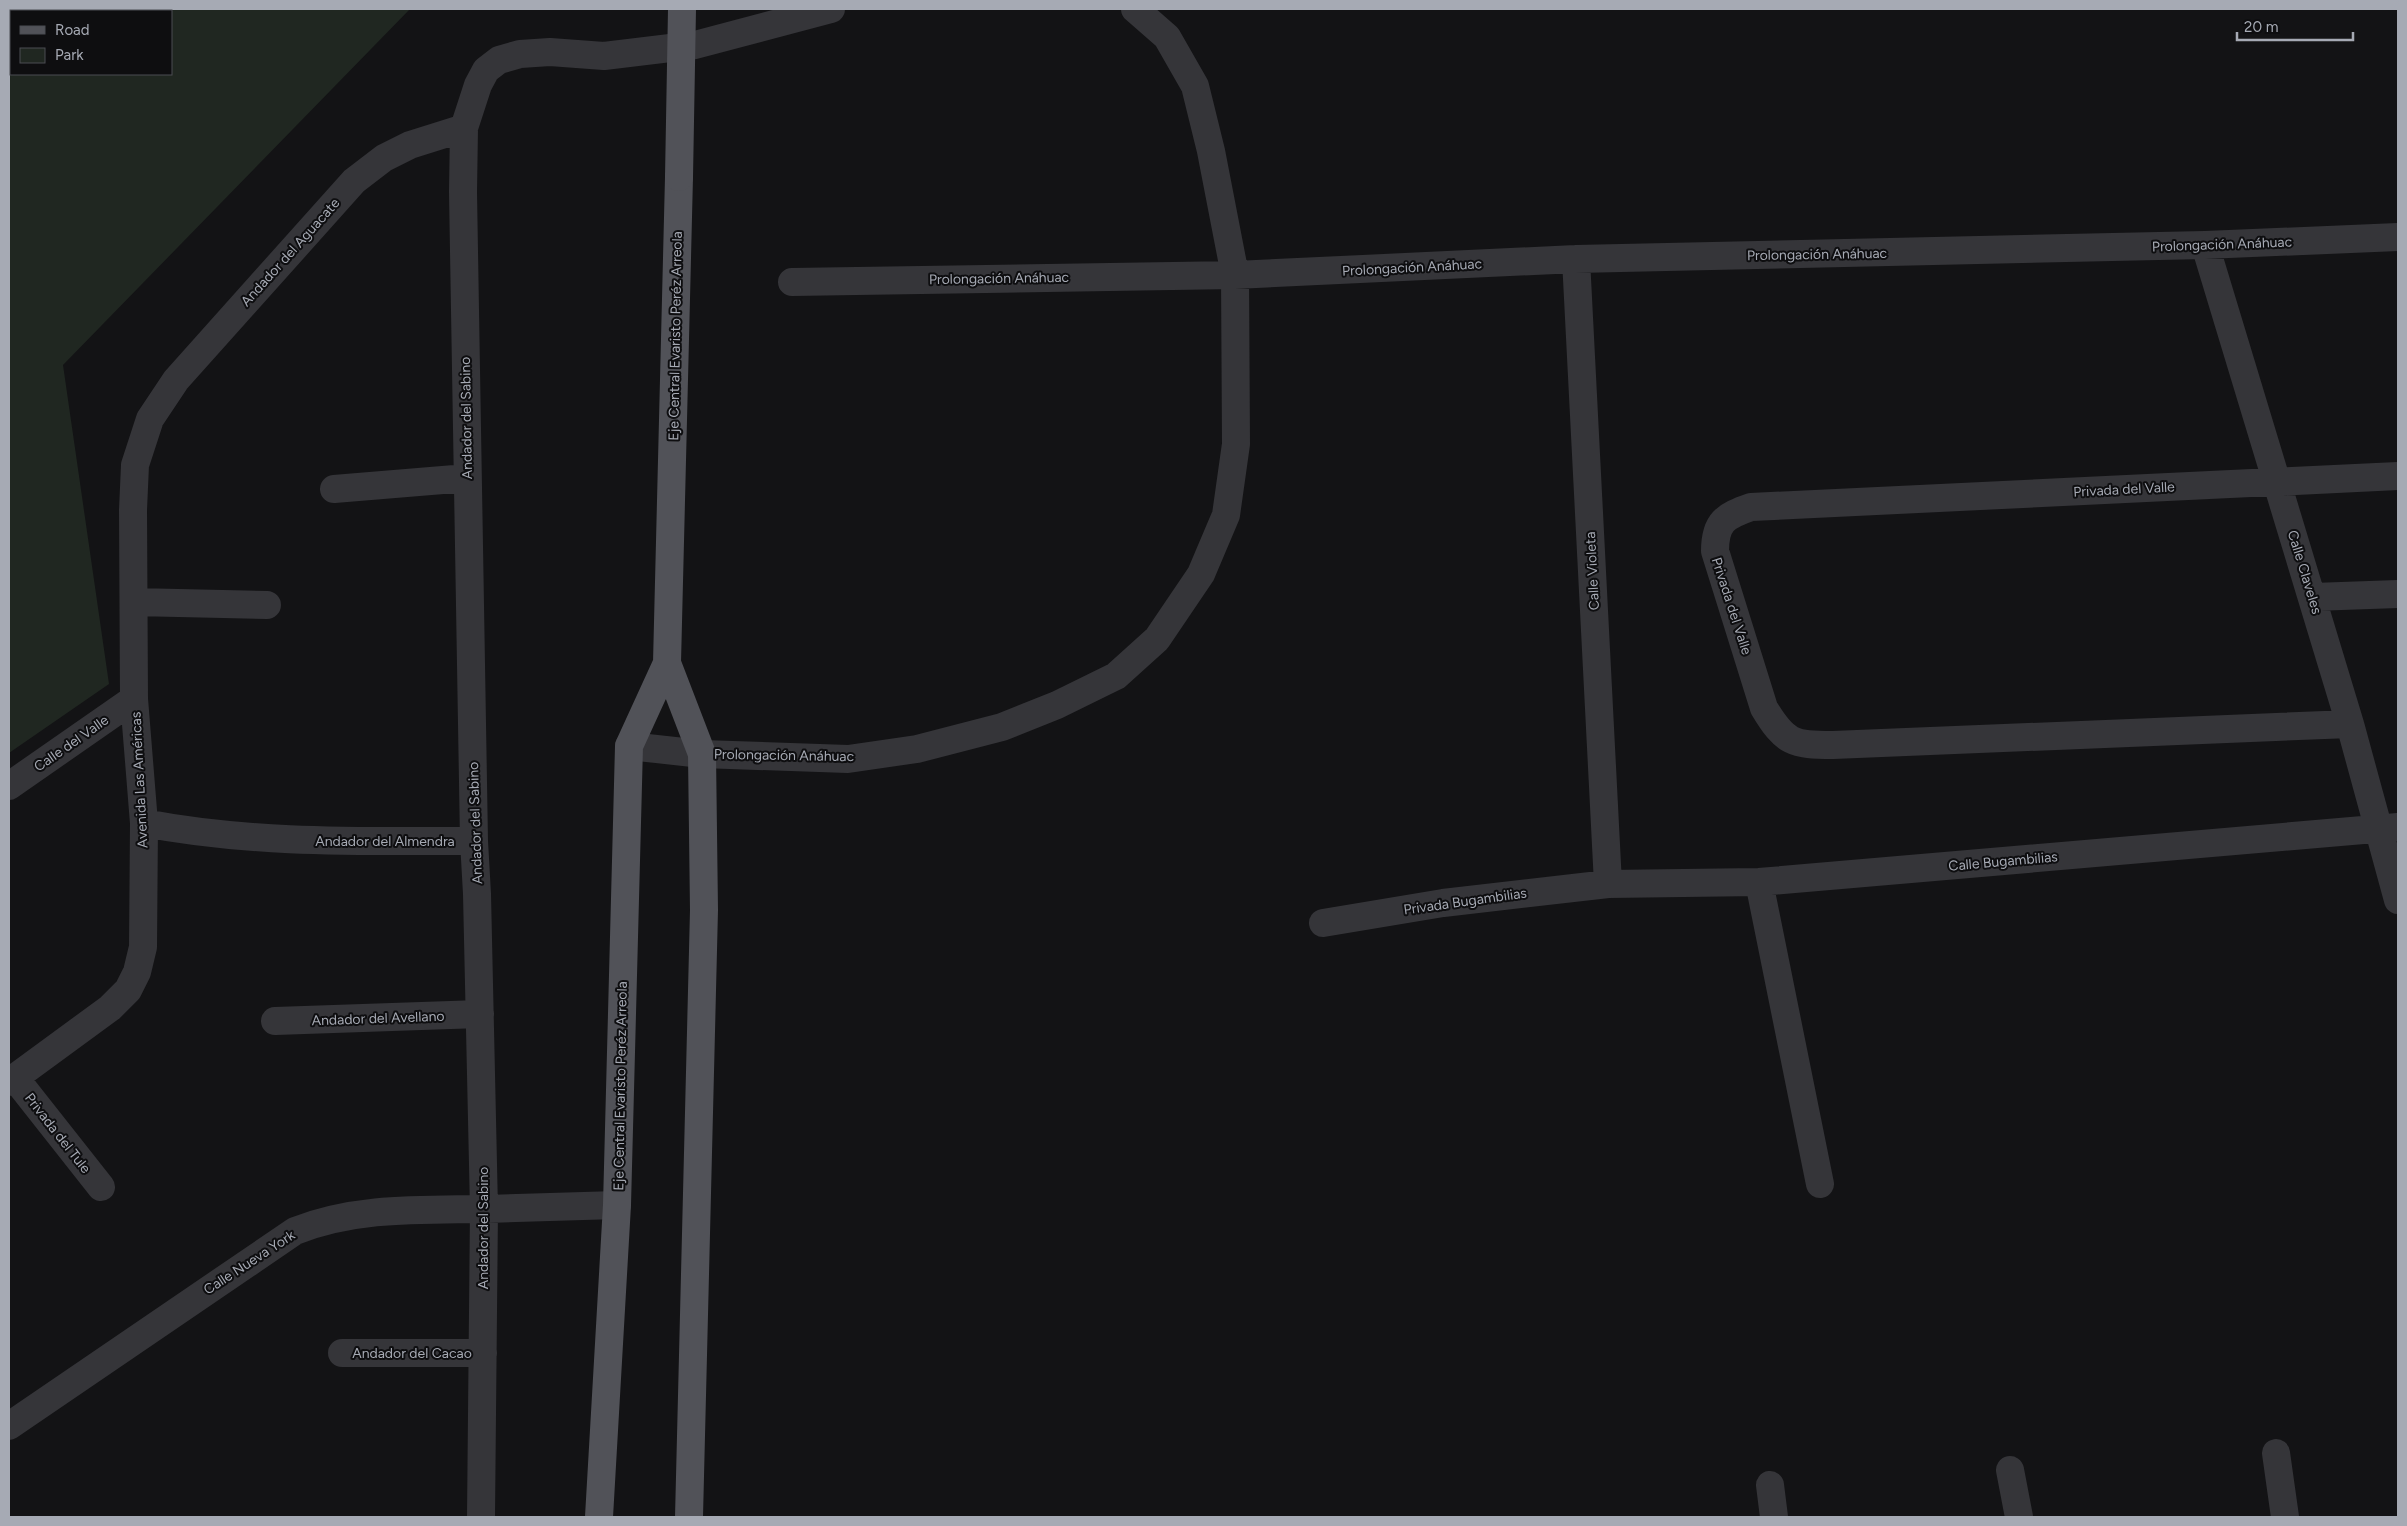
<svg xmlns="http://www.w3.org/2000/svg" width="2407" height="1526" font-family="Figtree,sans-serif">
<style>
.green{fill:#202721;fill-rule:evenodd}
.water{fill:#2e353c}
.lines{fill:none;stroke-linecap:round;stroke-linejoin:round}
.minor{stroke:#353539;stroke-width:28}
.major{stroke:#515258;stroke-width:28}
.major-bridge{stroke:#515258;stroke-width:28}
.labels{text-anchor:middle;stroke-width:4;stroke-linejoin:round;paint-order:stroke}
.street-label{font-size:14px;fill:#a6aab4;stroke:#0e0e10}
</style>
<rect width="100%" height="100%" fill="#131315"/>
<!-- green -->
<path class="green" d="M 9,9 L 410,9 L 63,365 L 109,684 L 9,753 ZM 11,11 L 171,11 L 171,74 L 11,74 Z"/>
<!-- water -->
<path class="water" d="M 9,9 L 103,9 L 98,11 L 11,11 L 11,49 L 9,50 Z"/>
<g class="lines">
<!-- minor -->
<path class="minor" d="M 2205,245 L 2350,724 L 2398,900
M 1576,259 L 1608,884
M 792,282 L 1235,275 L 1576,259 L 2205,245 L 2398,237
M 334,489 L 467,478
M 2313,597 L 2398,594
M 134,602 L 267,605
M 2350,724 L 1833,745 C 1793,745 1785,743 1764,708 L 1715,551 C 1715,522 1725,516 1751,507 L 2398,476
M 629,746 L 702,754 L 848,759 L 917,749 L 1002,727 L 1057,705 L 1116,676 L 1157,639 L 1201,574 L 1226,515 L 1236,444 L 1235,275 L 1211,151 L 1195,86 L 1167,37 L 1135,9
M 9,786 L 134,699
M 144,823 C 253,844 363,841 474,841
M 1759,882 L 1820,1184
M 1323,923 L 1443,903 L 1608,884 L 1759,882 L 2398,827
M 275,1021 L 480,1014
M 15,1078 L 101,1187
M 9,1082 L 110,1008 L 128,990 L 137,972 L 143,947 L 144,823 L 134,699 L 133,510 L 135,465 L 150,419 L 176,380 L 354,181 L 384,158 L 410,145 L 464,128
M 342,1353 L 483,1353
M 9,1426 L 295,1231 C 356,1207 419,1210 483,1209 C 528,1208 573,1206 617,1205
M 2276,1453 L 2285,1517
M 2010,1470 L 2019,1517
M 1770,1485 L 1774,1517
M 481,1517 L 484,1209 L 477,894 L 474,841 L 463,192 L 464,128 L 478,85 L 486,70 L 499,60 L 520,54 L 550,52 L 604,56 L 695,45 L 831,9"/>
<!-- major -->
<path class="major" d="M 679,177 L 667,663 L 702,754 L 704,910 L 689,1517
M 599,1517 L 617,1205 L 629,746 L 667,663"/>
<!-- major-bridge -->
<path class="major-bridge" d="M 679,177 L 682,9"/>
</g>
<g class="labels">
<!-- street labels -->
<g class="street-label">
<text transform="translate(2222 244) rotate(-2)" y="5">Prolongación Anáhuac</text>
<text transform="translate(290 252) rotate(-48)" y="5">Andador del Aguacate</text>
<text transform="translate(1817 254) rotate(-1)" y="5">Prolongación Anáhuac</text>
<text transform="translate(1412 267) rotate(-3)" y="5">Prolongación Anáhuac</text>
<text transform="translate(999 278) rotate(-1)" y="5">Prolongación Anáhuac</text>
<text transform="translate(675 336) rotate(-89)" y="5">Eje Central Evaristo Peréz Arreola</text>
<text transform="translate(466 418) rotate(-91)" y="5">Andador del Sabino</text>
<text transform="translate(2124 489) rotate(-3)" y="5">Privada del Valle</text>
<text transform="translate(1592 571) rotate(-93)" y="5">Calle Violeta</text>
<text transform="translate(2305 572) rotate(73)" y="5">Calle Claveles</text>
<text transform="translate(1732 606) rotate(72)" y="5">Privada del Valle</text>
<text transform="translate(71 743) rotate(-35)" y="5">Calle del Valle</text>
<text transform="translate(784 755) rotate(1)" y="5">Prolongación Anáhuac</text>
<text transform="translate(139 780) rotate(-93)" y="5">Avenida Las Américas</text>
<text transform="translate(475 823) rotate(-92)" y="5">Andador del Sabino</text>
<text x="385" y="846">Andador del Almendra</text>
<text transform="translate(2003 861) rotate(-5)" y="5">Calle Bugambilias</text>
<text transform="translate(1465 901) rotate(-8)" y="5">Privada Bugambilias</text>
<text transform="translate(378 1018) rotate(-2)" y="5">Andador del Avellano</text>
<text transform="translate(620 1086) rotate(-89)" y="5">Eje Central Evaristo Peréz Arreola</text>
<text transform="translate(58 1133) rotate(52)" y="5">Privada del Tule</text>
<text transform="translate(483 1228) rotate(-90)" y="5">Andador del Sabino</text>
<text transform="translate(249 1262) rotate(-33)" y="5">Calle Nueva York</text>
<text x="412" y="1358">Andador del Cacao</text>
</g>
</g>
<!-- border -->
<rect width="2407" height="1526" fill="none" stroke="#a6aab4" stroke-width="20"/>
<!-- legend -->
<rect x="10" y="10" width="162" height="65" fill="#0e0e10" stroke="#4b4c52"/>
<rect x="20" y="26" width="25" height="8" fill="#515258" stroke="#4b4c52"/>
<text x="55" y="35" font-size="15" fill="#a6aab4">Road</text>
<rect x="20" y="48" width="25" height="15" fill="#202721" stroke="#4b4c52"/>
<text x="55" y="60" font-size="15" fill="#a6aab4">Park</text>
<!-- scale -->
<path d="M2237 32v8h116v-8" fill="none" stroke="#a6aab4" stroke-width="2.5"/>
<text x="2244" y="32" font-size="15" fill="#a6aab4" stroke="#0e0e10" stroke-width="4" paint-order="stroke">20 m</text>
</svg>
